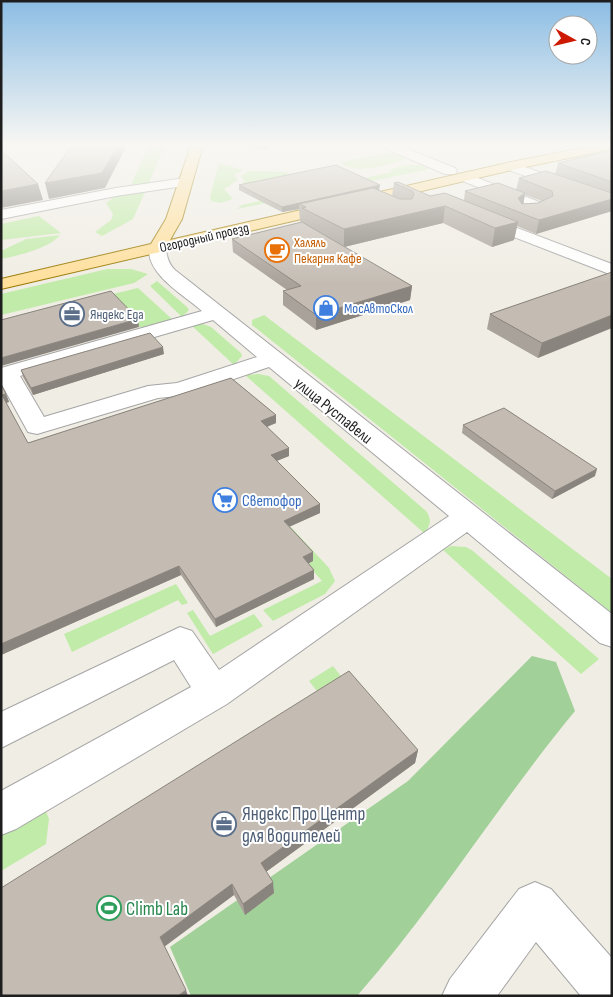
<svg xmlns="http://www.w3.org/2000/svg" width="613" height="997" font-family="'Sofia Sans Condensed',sans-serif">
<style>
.grass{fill:#c1eba8}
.forest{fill:#a1d098}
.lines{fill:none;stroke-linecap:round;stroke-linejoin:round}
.minor-casing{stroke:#a5a5a5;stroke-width:2}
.major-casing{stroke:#997900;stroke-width:2}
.minor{fill:#fff;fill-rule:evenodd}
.major{fill:#ffdf9a;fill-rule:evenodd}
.wall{fill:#a9a29a;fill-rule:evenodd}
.shaded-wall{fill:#89847d}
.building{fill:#c4bcb3;stroke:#89847d}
.labels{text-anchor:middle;stroke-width:4;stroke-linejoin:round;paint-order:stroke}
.far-street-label{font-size:14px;fill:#1e1e1e;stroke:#fff}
.far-food-label{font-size:14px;fill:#c56008;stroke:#fff;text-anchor:start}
.far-shop-label{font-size:14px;fill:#366cbe;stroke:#fff;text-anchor:start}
.far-service-label{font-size:14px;fill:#4e5e75;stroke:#fff;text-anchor:start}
.street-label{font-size:16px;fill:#1e1e1e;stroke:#fff}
.shop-label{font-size:16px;fill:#366cbe;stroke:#fff;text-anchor:start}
.near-service-label{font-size:19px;fill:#4e5e75;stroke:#fff;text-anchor:start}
.near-leisure-label{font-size:19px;fill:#27864d;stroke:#fff;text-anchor:start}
</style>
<rect width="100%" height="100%" fill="#f0ede4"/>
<!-- grass -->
<path class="grass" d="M 149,145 L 165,145 L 149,183 L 130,187 Z
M 396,151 L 406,156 L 405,159 C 387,165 357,176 340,162 Z
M 219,163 L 243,170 L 234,175 L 238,180 L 224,189 L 233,199 L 220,203 L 211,201 L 210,197 Z
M 408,165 L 422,165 L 430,169 L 237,209 L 242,205 L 392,172 L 391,169 Z
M 249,171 L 286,172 L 295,177 L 240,185 L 245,181 L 241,176 Z
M 145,192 L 133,219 L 102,236 L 95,232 L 111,220 L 113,214 L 106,203 L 116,195 Z
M 39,216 L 61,233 L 1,240 L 1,224 Z
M 60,235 C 50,248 17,256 1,259 L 1,251 L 26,239 Z
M 107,269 L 131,269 L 148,274 L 134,283 L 1,315 L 1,294 Z
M 157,281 L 187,307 L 189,310 L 182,317 L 150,286 Z
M 138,288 L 173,320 L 142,329 L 109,295 Z
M 264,315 L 612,579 L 612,613 L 252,325 L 252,320 Z
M 203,324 L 211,327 L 241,353 L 242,356 L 234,365 L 191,325 Z
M 258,374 L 269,376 L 426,511 C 432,519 431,526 424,533 L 245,375 Z
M 290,526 L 329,568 L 335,581 L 325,594 L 273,621 L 263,610 L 322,581 L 307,564 L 313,561 L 274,533 Z
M 451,546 L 466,547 L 473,551 L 599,659 L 581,674 L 443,550 Z
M 176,584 L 188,603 L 182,605 L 178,600 L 72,652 L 64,634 Z
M 193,610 L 210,636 L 254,614 L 263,626 L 213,654 L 187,613 Z
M 333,666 L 348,685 L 324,700 L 309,681 Z
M 45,809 L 49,819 L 46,844 L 1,871 L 1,826 Z"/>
<!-- forest -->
<path class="forest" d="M 532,656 L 556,662 L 575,711 C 499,803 436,906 357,996 L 191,996 L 170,947 L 408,781 Z"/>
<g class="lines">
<defs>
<path id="minor" d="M 389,145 L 398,145 L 455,168 L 457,171 L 455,174 L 445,174 L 389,150 Z
M 511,162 L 612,198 L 612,207 L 506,169 L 505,166 L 506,163 Z
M 465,173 L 547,205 L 549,208 C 543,214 527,218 519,216 L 517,213 L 519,210 L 528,207 L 460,180 L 458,177 Z
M 185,178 L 192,182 L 190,185 L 116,196 L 1,219 L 1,210 L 116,188 Z
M 480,214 L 612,264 L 612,275 L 475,222 L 472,219 Z
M 157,243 L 163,245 C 169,254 165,260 175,270 L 612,614 L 612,647 L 600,643 L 467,532 L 227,704 L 16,829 L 1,835 L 1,791 L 191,687 L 174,660 L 1,748 L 1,712 L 180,627 L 192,631 L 219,670 L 449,516 L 269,367 L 187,395 L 158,398 L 37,434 L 28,432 L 1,383 L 1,368 L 202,311 C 184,295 147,275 149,248 L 151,245 ZM 213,320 L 257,357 L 177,383 L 148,386 L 44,417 L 20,376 Z
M 535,882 L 551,889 L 612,958 L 612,996 L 581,996 L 536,942 L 497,996 L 442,996 L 450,979 L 519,889 Z"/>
<path id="major" d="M 191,145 L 203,145 L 182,219 L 170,240 L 516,161 L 597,145 L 612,145 L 612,149 L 516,169 L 1,289 L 1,279 L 151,244 L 166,219 Z"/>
</defs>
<!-- minor casing -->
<use href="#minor" class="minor-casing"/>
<!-- major casing -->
<use href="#major" class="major-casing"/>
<!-- minor -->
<use href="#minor" class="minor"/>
<!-- major -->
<use href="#major" class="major"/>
</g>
<!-- wall -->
<path class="wall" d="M 235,145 L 267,145 L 267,150 Z
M 612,150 L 612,211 L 536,234 L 517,226 L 514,240 L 492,247 L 443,223 L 344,247 L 412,286 L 410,300 L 316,330 L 283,305 L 283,291 L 287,290 L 233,252 L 232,239 L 301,222 L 300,221 L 299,209 L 282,212 L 239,190 L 239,185 L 379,190 L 392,196 L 394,183 L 430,196 L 464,200 L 465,191 L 516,190 L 519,178 L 555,175 L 558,163 ZM 525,195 L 542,201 L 538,203 L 523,204 Z
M 612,272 L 538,358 L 487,329 L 490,314 Z
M 164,354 L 33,395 L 23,377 L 21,370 Z
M 231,378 L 276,415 L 276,423 L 267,427 L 289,448 L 289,456 L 277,461 L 320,504 L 320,513 L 289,527 L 313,552 L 313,561 L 308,564 L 314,570 L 314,579 L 216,627 L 181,575 L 1,655 L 1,384 L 6,394 L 9,402 L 6,403 L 28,443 Z
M 463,425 L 595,476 L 552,499 L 462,433 Z
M 418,750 L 415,763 L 266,872 L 274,893 L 245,915 L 234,895 L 1,996 Z"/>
<!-- shaded-wall -->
<path class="shaded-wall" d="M 118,145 L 127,145 L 105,188 L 49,199 L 45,183 Z
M 38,184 L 43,200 L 1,208 L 1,191 Z
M 380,185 L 379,190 L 299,204 L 299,209 L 282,212 L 282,207 Z
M 525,193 L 523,207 L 518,198 Z
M 612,199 L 612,211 L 536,234 L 539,220 Z
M 445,206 L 443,223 L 344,247 L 344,229 Z
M 518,222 L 514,240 L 492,247 L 495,228 Z
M 412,286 L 410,300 L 316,330 L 316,315 Z
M 612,315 L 612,328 L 538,358 L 542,343 Z
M 138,319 L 139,327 L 1,366 L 1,358 Z
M 163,347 L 164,354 L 33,395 L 31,388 Z
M 6,394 L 9,402 L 5,403 L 2,395 Z
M 276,415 L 276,423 L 261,429 L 261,421 Z
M 289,448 L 289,456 L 271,463 L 271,455 Z
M 597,469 L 595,476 L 552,499 L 555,491 Z
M 320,504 L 320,513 L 284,529 L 284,521 Z
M 313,552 L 313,561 L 303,566 L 303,557 Z
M 179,566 L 181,575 L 1,655 L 1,644 Z
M 314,570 L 314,579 L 216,627 L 215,619 Z
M 418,750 L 415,763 L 263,874 L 261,863 Z
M 273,882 L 274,893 L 245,915 L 243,904 Z
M 232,884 L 234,895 L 164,947 L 160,937 Z
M 186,990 L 188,996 L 178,996 Z"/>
<!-- building -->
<path class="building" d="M 72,145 L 118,145 L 102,173 L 45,183 Z
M 1,150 L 38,184 L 1,191 Z
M 612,150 L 612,182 L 558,163 Z
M 336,165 L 380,185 L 282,207 L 239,185 Z
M 546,171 L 612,193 L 612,199 L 539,220 L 465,191 L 498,183 L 525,193 L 518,198 L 522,204 L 538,203 L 553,196 L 552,191 L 519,178 Z
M 398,182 L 430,196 L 445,193 L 518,222 L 495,228 L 445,206 L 344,229 L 302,208 L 306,207 L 299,204 L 373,188 L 400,199 L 412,199 L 414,194 L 412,191 L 394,183 Z
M 302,222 L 412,286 L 316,315 L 283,291 L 301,286 L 232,239 Z
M 612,272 L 612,315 L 542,343 L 490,314 Z
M 111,291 L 138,319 L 1,358 L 1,320 Z
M 150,333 L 163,347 L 31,388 L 21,370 Z
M 231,378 L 276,415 L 261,421 L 289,448 L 271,455 L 320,504 L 284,521 L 313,552 L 303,557 L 314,570 L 215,619 L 179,566 L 1,644 L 1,384 L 6,394 L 2,395 L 28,443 Z
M 504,408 L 597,469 L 555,491 L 463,425 Z
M 349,671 L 418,750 L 261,863 L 273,882 L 243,904 L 232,884 L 160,937 L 186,990 L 178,996 L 1,996 L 1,888 Z"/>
<!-- sky -->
<linearGradient id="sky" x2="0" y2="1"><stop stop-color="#8cbde4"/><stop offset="0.51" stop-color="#f8f7f3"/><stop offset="1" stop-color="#f8f7f3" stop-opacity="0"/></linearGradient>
<rect width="613" height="284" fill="url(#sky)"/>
<!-- icons -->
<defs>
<symbol id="cafe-ring" viewBox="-11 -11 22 22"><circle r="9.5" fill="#fff" stroke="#e8710a" stroke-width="1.5"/><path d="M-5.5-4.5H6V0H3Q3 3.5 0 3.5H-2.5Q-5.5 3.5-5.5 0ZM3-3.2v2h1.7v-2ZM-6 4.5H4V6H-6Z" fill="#e8710a"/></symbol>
<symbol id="shop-ring" viewBox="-11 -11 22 22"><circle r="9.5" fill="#fff" stroke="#3f7fe0" stroke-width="1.5"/><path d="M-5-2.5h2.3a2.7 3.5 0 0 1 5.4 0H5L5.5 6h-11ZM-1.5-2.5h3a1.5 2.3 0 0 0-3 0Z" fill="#3f7fe0"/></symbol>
<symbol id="office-ring" viewBox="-11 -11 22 22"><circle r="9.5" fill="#fff" stroke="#5c6f8a" stroke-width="1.5"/><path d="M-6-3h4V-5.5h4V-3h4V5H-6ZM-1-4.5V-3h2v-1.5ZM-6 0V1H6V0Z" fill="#5c6f8a"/></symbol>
<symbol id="supermarket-ring" viewBox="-11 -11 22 22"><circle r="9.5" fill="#fff" stroke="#3f7fe0" stroke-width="1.5"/><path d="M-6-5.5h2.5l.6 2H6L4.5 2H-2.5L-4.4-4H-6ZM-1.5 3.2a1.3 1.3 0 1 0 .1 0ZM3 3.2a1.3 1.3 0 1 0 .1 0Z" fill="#3f7fe0"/></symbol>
<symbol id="stadium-ring" viewBox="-11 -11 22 22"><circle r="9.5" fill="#fff" stroke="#2e9e5b" stroke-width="1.5"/><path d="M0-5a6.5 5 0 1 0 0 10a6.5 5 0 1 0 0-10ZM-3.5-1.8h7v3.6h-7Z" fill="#2e9e5b"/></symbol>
</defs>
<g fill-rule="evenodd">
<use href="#cafe-ring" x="263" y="236" width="28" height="28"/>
<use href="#shop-ring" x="312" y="294" width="28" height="28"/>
<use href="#office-ring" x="58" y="300" width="28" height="28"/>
<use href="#supermarket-ring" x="211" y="486" width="28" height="28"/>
<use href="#office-ring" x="210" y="810" width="28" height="28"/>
<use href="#stadium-ring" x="95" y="894" width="28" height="28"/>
</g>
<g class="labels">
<!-- far-street labels -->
<g class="far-street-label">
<text transform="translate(204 237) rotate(-13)" y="5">Огородный проезд</text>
</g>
<!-- far-food labels -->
<g class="far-food-label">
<text x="294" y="247">Халяль<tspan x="294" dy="16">Пекарня Кафе</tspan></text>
</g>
<!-- far-shop labels -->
<g class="far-shop-label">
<text x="344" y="313">МосАвтоСкол</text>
</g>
<!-- far-service labels -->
<g class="far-service-label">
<text x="90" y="319">Яндекс Еда</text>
</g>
<!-- street labels -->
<g class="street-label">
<text transform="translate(334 410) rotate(39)" y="6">улица Руставели</text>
</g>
<!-- shop labels -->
<g class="shop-label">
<text x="242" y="506">Светофор</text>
</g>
<!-- near-service labels -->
<g class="near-service-label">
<text x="242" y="820">Яндекс Про Центр<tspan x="242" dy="22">для водителей</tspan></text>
</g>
<!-- near-leisure labels -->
<g class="near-leisure-label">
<text x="126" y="915">Climb Lab</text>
</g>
</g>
<!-- border -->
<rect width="613" height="997" fill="none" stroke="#1e1e1e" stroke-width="5"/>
<!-- north arrow -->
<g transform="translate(573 40) rotate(98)"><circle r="24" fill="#ffffff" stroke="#a5a5a5"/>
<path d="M0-4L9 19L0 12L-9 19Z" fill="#cd1900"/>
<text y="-8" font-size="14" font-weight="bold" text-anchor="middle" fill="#1e1e1e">С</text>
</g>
</svg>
